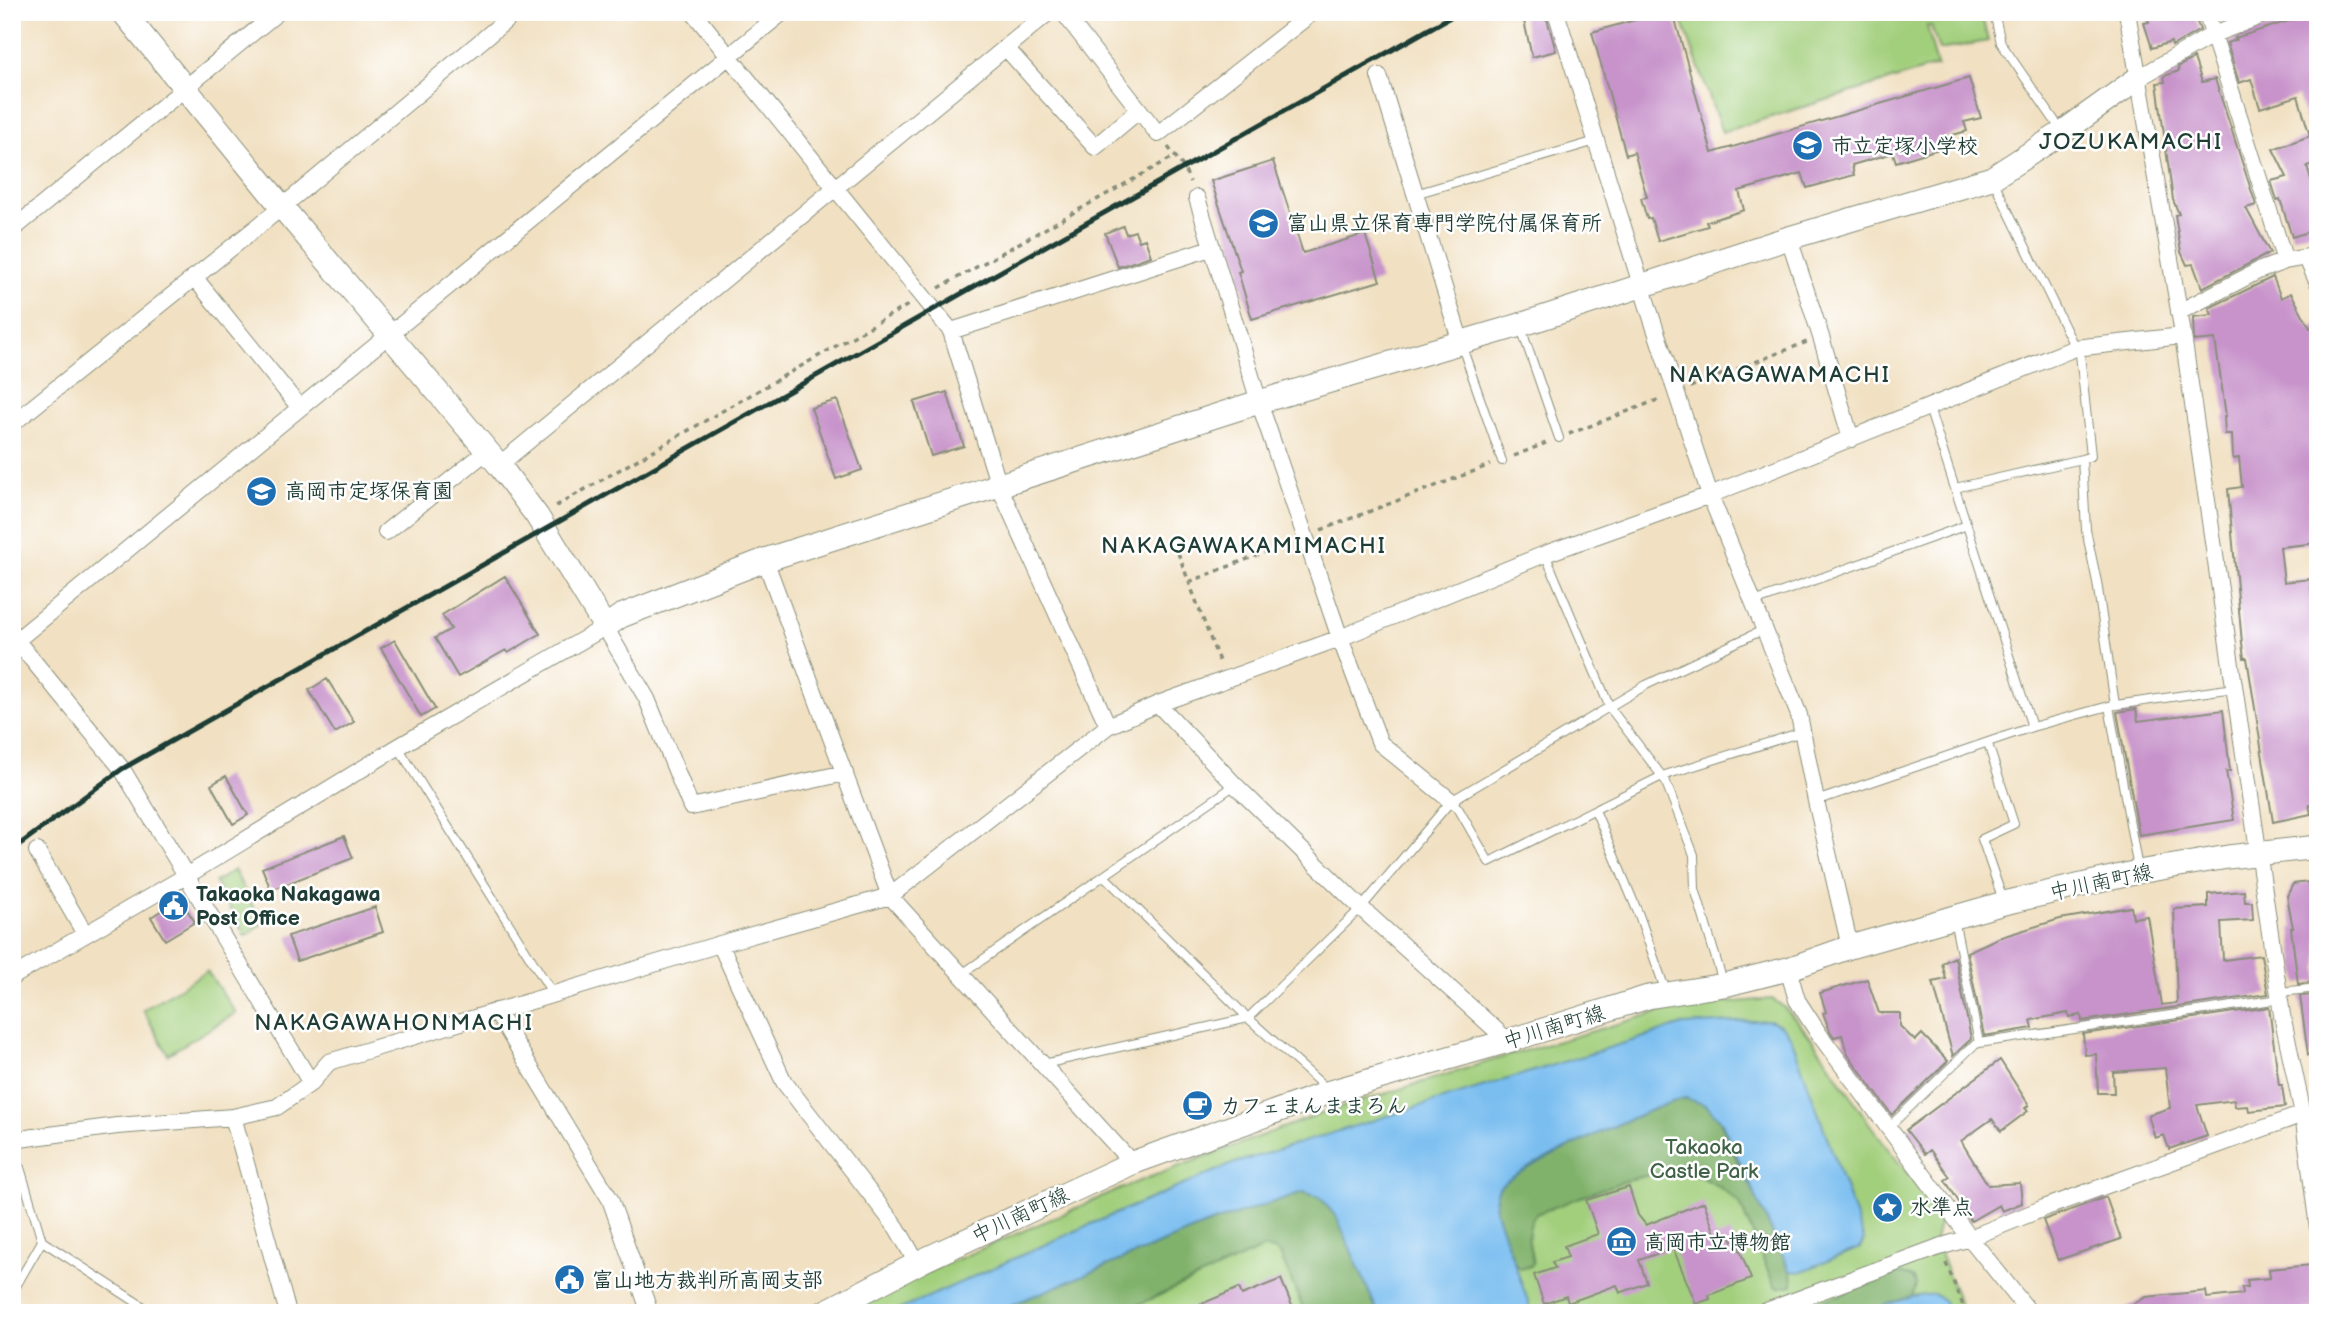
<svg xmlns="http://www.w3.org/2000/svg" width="2330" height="1325" font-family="'Balsamiq Sans','Klee One',sans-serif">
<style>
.green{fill:#a2cf7c;stroke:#608658;stroke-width:2}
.forest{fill:#81b26c;stroke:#507850;stroke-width:2}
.water{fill:#7abef0;stroke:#4c7e92;stroke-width:2}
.building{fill:#c793ca}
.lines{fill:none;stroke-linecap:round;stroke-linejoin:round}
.lane-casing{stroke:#888e7a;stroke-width:10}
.street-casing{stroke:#888e7a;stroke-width:18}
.secondary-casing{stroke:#888e7a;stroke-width:25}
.path{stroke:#888e7a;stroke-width:3.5;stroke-dasharray:5 5;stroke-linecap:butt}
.lane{stroke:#fff;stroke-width:8}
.street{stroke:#fff;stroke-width:16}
.secondary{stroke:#fff;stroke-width:23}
.rail{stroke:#1f3d34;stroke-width:5}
.labels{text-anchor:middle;stroke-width:5;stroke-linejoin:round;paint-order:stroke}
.poi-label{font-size:21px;font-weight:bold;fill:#1f3d34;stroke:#fff;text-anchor:start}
.street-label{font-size:21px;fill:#1f3d34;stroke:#fff}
.park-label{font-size:21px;fill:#406246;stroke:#fff}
.neighbourhood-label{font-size:23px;letter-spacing:2px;fill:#1f3d34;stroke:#fff}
</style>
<rect width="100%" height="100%" fill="#fff"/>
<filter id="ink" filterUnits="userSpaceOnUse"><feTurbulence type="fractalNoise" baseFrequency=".0143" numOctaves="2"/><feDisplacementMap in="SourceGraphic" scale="14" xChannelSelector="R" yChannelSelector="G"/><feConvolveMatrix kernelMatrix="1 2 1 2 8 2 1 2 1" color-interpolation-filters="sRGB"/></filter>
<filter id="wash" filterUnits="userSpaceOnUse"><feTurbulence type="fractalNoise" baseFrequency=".00686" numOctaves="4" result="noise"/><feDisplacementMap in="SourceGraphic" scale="28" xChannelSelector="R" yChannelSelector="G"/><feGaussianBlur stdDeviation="1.57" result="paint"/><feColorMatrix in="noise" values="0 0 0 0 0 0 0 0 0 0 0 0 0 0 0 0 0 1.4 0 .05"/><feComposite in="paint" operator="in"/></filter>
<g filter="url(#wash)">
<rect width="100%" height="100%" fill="#f1e0c1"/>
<!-- green -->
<path class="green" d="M 1679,12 L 1981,12 L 1988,41 L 1939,50 L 1931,26 L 1927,26 L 1937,66 L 1722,132 Z
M 234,870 L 262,924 L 245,936 L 215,882 Z
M 207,971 L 236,1013 L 168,1054 L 143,1010 Z
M 1772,999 C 1804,1016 1850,1098 1874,1130 C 1895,1159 1919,1187 1941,1215 L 1935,1240 L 1963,1313 L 852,1313 L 916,1277 L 1137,1182 L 1314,1116 L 1500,1058 L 1676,1007 Z"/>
<!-- forest -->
<path class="forest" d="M 1685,1098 C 1696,1100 1706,1103 1714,1112 C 1723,1122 1725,1134 1730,1146 C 1742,1172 1796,1262 1792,1285 L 1778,1288 L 1774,1285 L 1740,1204 C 1723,1187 1696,1170 1672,1172 C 1630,1174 1576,1200 1536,1214 C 1524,1229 1529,1245 1533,1262 L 1531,1266 L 1521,1269 L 1516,1266 C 1509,1246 1491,1217 1496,1195 C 1497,1192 1499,1187 1501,1185 C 1515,1168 1660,1103 1685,1098 Z
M 1303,1192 L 1320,1196 L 1338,1218 L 1378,1313 L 1305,1313 L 1280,1254 L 1274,1250 L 1264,1248 L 1120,1313 L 992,1313 L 1208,1224 Z
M 1900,1273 L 1913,1277 L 1916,1286 L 1912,1297 L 1859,1313 L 1789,1313 Z"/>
<!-- water -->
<path class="water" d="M 1769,1020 L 1780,1025 L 1791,1037 L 1864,1240 L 1860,1248 L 1800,1272 L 1790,1271 L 1721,1121 L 1706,1105 L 1685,1098 C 1662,1102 1509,1172 1499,1188 C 1495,1194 1495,1202 1495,1209 L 1529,1304 L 1529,1313 L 1378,1313 L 1337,1218 L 1320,1197 L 1303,1192 L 1208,1224 L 992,1313 L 892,1313 L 1091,1224 L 1235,1163 L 1683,1025 Z
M 1934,1294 L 1944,1301 L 1949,1313 L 1859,1313 L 1912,1297 Z"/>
<g id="blocks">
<!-- building -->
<path class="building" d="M 1522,12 L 1543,12 L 1545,19 L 1547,19 L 1556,51 L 1532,57 Z
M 1664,12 L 1673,12 L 1712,153 L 1969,78 L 1981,118 L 1964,122 L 1967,131 L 1945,137 L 1948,146 L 1896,162 L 1893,153 L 1852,165 L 1854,175 L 1807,188 L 1802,173 L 1739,191 L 1744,210 L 1706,222 L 1708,226 L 1658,241 L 1651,218 L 1647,219 L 1641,198 L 1647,197 L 1634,152 L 1626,155 L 1592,32 Z
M 2146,12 L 2193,12 L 2200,30 L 2172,46 L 2171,42 L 2152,48 L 2144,23 L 2149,22 Z
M 2314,13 L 2318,27 L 2318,162 L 2307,166 L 2318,203 L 2318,229 L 2292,237 L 2280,199 L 2277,200 L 2271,181 L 2287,177 L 2273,149 L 2310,136 L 2298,96 L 2260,108 L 2251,79 L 2239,83 L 2227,43 L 2236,40 L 2235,38 Z
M 2194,58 L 2202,82 L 2215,79 L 2256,205 L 2246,208 L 2270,253 L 2202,288 L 2193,264 L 2187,265 L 2181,252 L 2175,215 L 2179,214 L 2173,200 L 2157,83 L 2165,82 L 2164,76 L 2179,71 L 2178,67 Z
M 1273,161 L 1303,253 L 1365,234 L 1380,281 L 1252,319 L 1238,272 L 1241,271 L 1211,181 Z
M 1123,226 L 1126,234 L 1135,231 L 1139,241 L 1145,239 L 1151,256 L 1118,267 L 1105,233 Z
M 2273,277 L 2281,298 L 2291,293 L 2310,328 L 2318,325 L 2318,543 L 2280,547 L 2284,582 L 2310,579 L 2315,623 L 2318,622 L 2318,803 L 2309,805 L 2311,814 L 2273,822 L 2247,658 L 2244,658 L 2242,643 L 2228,489 L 2242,487 L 2239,458 L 2233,459 L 2232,434 L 2225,434 L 2224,416 L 2226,416 L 2215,339 L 2194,341 L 2193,317 L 2212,315 L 2209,308 Z
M 947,392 L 964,446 L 931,456 L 914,402 Z
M 837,400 L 862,470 L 836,479 L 811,408 Z
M 505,576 L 540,634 L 508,653 L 506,650 L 458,677 L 435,638 L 451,629 L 442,615 Z
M 395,640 L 435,709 L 421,717 L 381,648 Z
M 327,679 L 354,722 L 335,733 L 309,690 Z
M 2136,709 L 2138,721 L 2223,710 L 2230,771 L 2226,771 L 2234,820 L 2139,835 L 2117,712 Z
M 226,776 L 248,815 L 233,824 L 211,785 Z
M 344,836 L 353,858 L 271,890 L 262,868 Z
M 2318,881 L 2318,981 L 2298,984 L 2291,928 L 2293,928 L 2287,896 L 2293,884 Z
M 2244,891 L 2245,902 L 2252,902 L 2253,920 L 2221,922 L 2223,960 L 2261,955 L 2268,994 L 2082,1021 L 2081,1015 L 2069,1017 L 2068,1013 L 2031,1020 L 2033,1028 L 1984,1036 L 1967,952 L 1998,938 L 2060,919 L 2131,907 L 2133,918 L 2147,916 L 2162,1005 L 2177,1003 L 2174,909 L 2208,907 L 2208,894 Z
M 180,899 L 195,922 L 165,940 L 151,917 Z
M 375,907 L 383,932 L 297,961 L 288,936 Z
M 1955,957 L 1971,1039 L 1953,1056 L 1933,982 L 1946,979 L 1942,963 Z
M 1867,979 L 1879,1013 L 1900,1013 L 1900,1026 L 1915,1041 L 1922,1034 L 1948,1061 L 1892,1115 L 1847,1053 L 1842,1035 L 1834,1037 L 1830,1031 L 1823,1013 L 1826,1012 L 1820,993 Z
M 2318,995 L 2318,1055 L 2308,1055 L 2300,996 Z
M 2269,1007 L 2279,1085 L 2282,1085 L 2285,1107 L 2249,1111 L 2248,1106 L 2235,1107 L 2234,1100 L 2197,1105 L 2207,1136 L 2169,1149 L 2164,1135 L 2155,1138 L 2148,1115 L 2170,1108 L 2165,1068 L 2113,1072 L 2114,1093 L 2098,1093 L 2096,1054 L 2085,1055 L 2083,1034 Z
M 2000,1060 L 2029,1105 L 2025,1108 L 2028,1111 L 2001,1131 L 1992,1119 L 1961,1141 L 1988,1185 L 2020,1183 L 2022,1203 L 2002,1211 L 1999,1205 L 1971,1221 L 1945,1180 L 1950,1177 L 1930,1150 L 1925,1154 L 1906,1130 Z
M 1629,1187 L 1638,1215 L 1646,1225 L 1704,1202 L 1716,1237 L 1729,1233 L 1733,1241 L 1736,1240 L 1751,1279 L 1709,1295 L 1710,1299 L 1696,1304 L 1673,1248 L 1639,1260 L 1647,1283 L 1620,1293 L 1617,1285 L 1568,1303 L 1566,1296 L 1544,1304 L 1534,1275 L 1555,1268 L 1552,1262 L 1568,1257 L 1564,1246 L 1598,1234 L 1586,1200 Z
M 2106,1197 L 2121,1239 L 2058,1260 L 2043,1220 Z
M 2311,1265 L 2313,1309 L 2285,1313 L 2116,1313 L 2146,1297 L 2206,1291 L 2207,1298 L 2243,1294 L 2242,1287 L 2248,1287 L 2247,1280 L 2270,1278 L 2269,1269 Z
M 1281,1279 L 1295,1313 L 1180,1313 L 1239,1288 L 1242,1295 Z"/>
</g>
</g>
<g filter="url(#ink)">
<use href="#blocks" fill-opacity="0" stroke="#888e7a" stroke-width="2"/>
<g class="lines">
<defs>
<path id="lane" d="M 1994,12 L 2001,43 L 2061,130
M 1993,180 L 2075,348 L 2080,354 L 2091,456 L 2082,459
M 1415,194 L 1596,141
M 1520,325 L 1559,438
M 1461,344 L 1502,461
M 1929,408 L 2032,727
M 1955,488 L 2082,459 L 2086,530 L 2097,582 L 2115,705
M 1545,554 L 1610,708 L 1665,780 L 1694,855 L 1695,889 L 1723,982
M 1754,602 L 1967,525
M 2109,706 L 2138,869
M 1988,744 L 2014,824 L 1982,839 L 2003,900
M 398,747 L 553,994
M 1451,801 L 1458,808 L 1489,862 L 1662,776 L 1802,732
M 1816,801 L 2032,727 L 2109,706 L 2234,688
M 1595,810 L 1639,915 L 1666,992
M 1104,876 L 1248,1018 L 1327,1089
M 1954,919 L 1979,1043
M 962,974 L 1235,785
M 2280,992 L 2318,988
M 1044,1064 L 1248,1018 L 1361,908 L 1451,801 L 1646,685 L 1765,629
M 1888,1128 L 1974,1045 L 1979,1043 L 2280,999
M 12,1141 L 42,1241
M 12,1293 L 42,1241 L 153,1313"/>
<path id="street" d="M 693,12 L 951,331 L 999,486 L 1108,726
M 1063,12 L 1158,134 L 1313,12
M 1556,12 L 1649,310 L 1710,495 L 1799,715 L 1816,801 L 1850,947
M 2127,12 L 2181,322 L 2282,1015 L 2303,1114 L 2318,1228
M 2206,12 L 2285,261 L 2318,255
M 1006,48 L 1095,147 L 1138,111
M 1379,76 L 1461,343
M 2137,79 L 2214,34 L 2271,12
M 1197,198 L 1259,402 L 1340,638 L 1380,743 L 1451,801
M 12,230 L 278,12
M 1789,238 L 1821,337 L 1851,439
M 2307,259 L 2318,283
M 194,277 L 300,408
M 2179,312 L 2258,271 L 2285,261
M 951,331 L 1211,248
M 12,424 L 282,207 L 516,12
M 499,465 L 1049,12
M 386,532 L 487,451
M 765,560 L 890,896 L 1132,1163
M 12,635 L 122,769 L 311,1083
M 12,644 L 783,12
M 1158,704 L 1235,785 L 1361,908 L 1508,1041
M 37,851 L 85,934
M 720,944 L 784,1082 L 897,1228 L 917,1263
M 1788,969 L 1797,1000 L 1819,1034 L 1970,1238 L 2030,1313
M 12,977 L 186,876 L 398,747 L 605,627 L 647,699 L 691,807 L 845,773
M 496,1011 L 610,1199 L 650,1313
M 233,1117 L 288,1313
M 12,1140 L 117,1126 L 233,1117 L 277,1107 L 311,1083 L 329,1062 L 720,944 L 890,896 L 1108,726 L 1158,704 L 1340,638 L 1545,554 L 1710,495 L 2075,348 L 2182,336
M 1761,1313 L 1939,1247 L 1970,1238 L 2044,1208 L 2303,1114"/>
<path id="secondary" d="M 123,12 L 282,207 L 499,465 L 537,516 L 605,627 L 621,616 L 765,560 L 1259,402 L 1520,325 L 1789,238 L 1992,178 L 2063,132 L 2137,79
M 823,1313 L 926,1259 L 1132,1163 L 1330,1092 L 1508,1041 L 1648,997 L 1724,985 L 1788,969 L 1850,947 L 2004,903 L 2138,872 L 2228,857 L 2318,847"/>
</defs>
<!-- lane casing -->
<use href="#lane" class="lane-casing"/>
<!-- street casing -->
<use href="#street" class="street-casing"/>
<!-- secondary casing -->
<use href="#secondary" class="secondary-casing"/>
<!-- path -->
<path class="path" d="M 1168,147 L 1184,168 L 1190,182
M 939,288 L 1175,156
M 1690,387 L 1807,342
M 1569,434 L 1660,399
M 1514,456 L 1546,443
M 556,506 L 908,305
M 1321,530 L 1490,465
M 1178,553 L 1220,664
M 1189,582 L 1291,542
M 1946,1263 L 1966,1313"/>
<!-- lane -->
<use href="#lane" class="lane"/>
<!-- street -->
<use href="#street" class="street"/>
<!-- secondary -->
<use href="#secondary" class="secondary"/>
<!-- rail -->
<path class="rail" d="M 12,850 L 122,769 L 1459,12"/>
</g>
</g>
<!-- icons -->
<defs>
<symbol id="school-disc" viewBox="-11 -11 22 22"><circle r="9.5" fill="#1f6fb2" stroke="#fff"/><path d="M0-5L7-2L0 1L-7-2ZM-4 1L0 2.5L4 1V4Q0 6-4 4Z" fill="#fff"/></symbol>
<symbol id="civic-disc" viewBox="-11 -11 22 22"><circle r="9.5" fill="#1f6fb2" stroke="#fff"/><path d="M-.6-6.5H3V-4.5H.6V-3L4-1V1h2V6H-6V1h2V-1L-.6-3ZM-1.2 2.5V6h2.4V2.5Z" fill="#fff"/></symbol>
<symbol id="cafe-disc" viewBox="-11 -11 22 22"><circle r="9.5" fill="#1f6fb2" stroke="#fff"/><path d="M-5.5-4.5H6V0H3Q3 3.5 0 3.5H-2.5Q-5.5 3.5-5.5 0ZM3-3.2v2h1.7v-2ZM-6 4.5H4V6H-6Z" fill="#fff"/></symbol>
<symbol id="sight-disc" viewBox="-11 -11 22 22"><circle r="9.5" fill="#1f6fb2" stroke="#fff"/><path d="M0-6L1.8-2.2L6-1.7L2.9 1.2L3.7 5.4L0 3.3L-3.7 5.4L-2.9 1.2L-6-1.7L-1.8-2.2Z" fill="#fff"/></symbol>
<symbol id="museum-disc" viewBox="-11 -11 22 22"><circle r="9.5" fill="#1f6fb2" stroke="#fff"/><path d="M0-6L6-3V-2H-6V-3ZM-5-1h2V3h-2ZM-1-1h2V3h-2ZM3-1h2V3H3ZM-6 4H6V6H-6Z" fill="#fff"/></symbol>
</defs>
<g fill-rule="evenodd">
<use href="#school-disc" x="1790" y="128" width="35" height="35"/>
<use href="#school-disc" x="1246" y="206" width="35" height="35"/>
<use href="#school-disc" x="244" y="474" width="35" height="35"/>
<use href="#civic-disc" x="156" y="888" width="35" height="35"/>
<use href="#cafe-disc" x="1180" y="1088" width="35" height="35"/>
<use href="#sight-disc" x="1870" y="1190" width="35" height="35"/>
<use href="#museum-disc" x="1604" y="1224" width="35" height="35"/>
<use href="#civic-disc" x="552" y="1262" width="35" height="35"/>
</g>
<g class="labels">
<!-- poi labels -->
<g class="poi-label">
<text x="1831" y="153">市立定塚小学校</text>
<text x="1287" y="230">富山県立保育専門学院付属保育所</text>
<text x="285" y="498">高岡市定塚保育園</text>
<text x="196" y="901">Takaoka Nakagawa<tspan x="196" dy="24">Post Office</tspan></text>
<text x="1220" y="1113">カフェまんままろん</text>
<text x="1910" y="1214">水準点</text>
<text x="1644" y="1249">高岡市立博物館</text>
<text x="592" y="1287">富山地方裁判所高岡支部</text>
</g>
<!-- street labels -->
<g class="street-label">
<text transform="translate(2101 882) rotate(-12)" y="7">中川南町線</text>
<text transform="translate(1554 1027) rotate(-17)" y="7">中川南町線</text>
<text transform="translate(1020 1215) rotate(-25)" y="7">中川南町線</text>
</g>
<!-- park labels -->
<g class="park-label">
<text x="1704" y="1154">Takaoka<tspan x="1704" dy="24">Castle Park</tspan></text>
</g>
<!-- neighbourhood labels -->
<g class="neighbourhood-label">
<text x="2131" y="149">JOZUKAMACHI</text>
<text x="1780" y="382">NAKAGAWAMACHI</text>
<text x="1244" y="553">NAKAGAWAKAMIMACHI</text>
<text x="394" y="1030">NAKAGAWAHONMACHI</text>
</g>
</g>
<!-- margin -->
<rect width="2330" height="1325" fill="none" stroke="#fff" stroke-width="42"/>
</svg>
